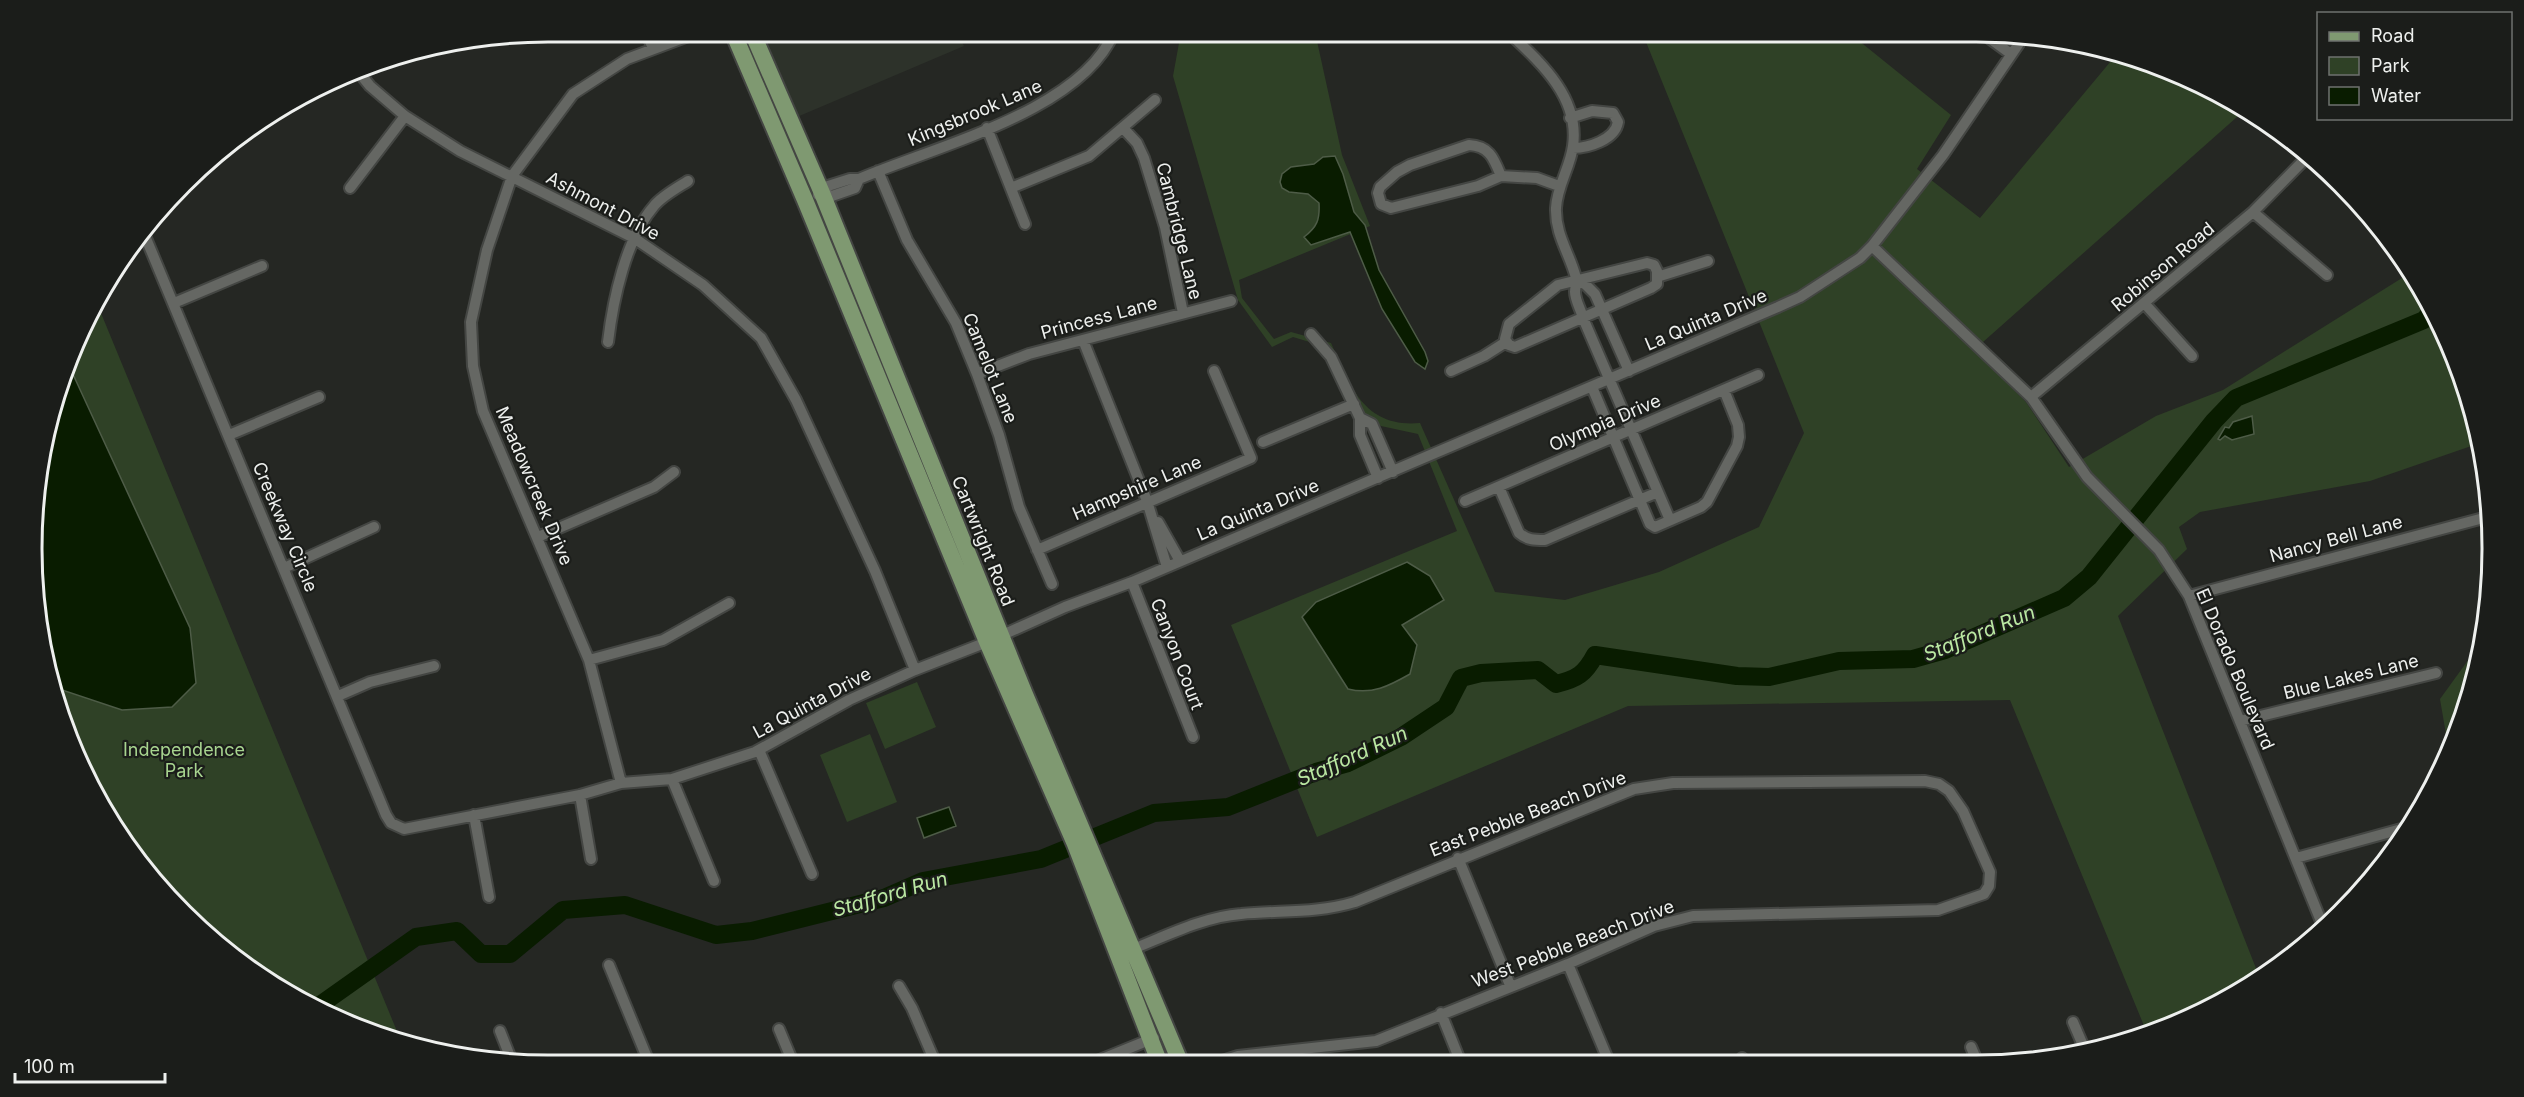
<svg xmlns="http://www.w3.org/2000/svg" width="2524" height="1097" font-family="Inter,sans-serif">
<style>
.built{fill:#2d322a}
.green{fill:#2f4126}
.water{fill:#091c00;stroke:#4e5c47;stroke-width:1.5}
.lines{fill:none;stroke-linecap:round;stroke-linejoin:round}
.river{stroke:#091c00;stroke-width:18}
.street-casing{stroke:#444643;stroke-width:14}
.primary-casing{stroke:#444643;stroke-width:20}
.street{stroke:#656763;stroke-width:10}
.primary{stroke:#7f9971;stroke-width:16}
.labels{text-anchor:middle;stroke-width:4.5;stroke-linejoin:round;paint-order:stroke}
.street-label{font-size:18px;fill:#eef0ee;stroke:#1b1d1a}
.park-label{font-size:18px;fill:#a7d48f;stroke:#1b1d1a}
.water-label{font-size:20px;font-style:italic;fill:#bae8a2;stroke:#1b1d1a}
.rim{fill:none;stroke:#eef0ee;stroke-width:3}
</style>
<rect width="100%" height="100%" fill="#252723"/>
<!-- built -->
<path class="built" d="M 762,32 L 957,32 L 964,46 L 797,117 Z"/>
<!-- green -->
<path class="green" d="M 1181,32 L 1315,32 L 1342,155 L 1370,226 L 1239,280 L 1242,298 L 1274,339 L 1291,332 L 1331,343 C 1350,386 1364,428 1420,423 L 1495,592 L 1565,600 L 1659,572 L 1759,527 L 1804,433 L 1642,32 L 1848,32 L 1951,115 L 1917,169 L 1980,218 L 2116,55 L 2142,59 L 2234,101 L 2246,109 L 1974,350 L 2026,402 L 2069,467 L 2156,416 L 2223,390 L 2410,273 L 2439,320 L 2475,415 L 2480,443 L 2370,481 L 2200,512 L 2179,527 L 2187,549 L 2118,616 L 2259,976 L 2174,1026 L 2147,1033 L 2010,700 L 1628,706 L 1317,837 L 1231,625 L 1457,531 L 1418,434 L 1381,426 L 1363,413 L 1326,347 L 1293,337 L 1272,347 L 1238,300 L 1173,76 Z
M 96,301 L 401,1041 L 382,1038 L 234,958 L 160,889 L 101,807 L 41,649 L 32,548 L 41,448 Z
M 2482,641 L 2465,715 L 2448,746 L 2440,699 Z
M 917,682 L 936,727 L 885,749 L 866,703 Z
M 870,734 L 897,802 L 847,822 L 820,755 Z"/>
<!-- water -->
<path class="water" d="M 1335,156 L 1343,174 L 1354,212 L 1365,225 L 1379,270 L 1425,352 L 1428,361 L 1425,369 L 1415,362 L 1382,309 L 1350,232 L 1311,245 L 1304,237 C 1317,227 1320,220 1319,203 L 1308,194 L 1289,192 L 1282,188 L 1280,182 L 1282,174 L 1291,167 L 1314,164 L 1323,157 Z
M 71,370 L 190,628 L 196,683 L 172,707 L 122,710 L 56,688 L 41,649 L 32,548 L 41,448 Z
M 2252,416 L 2254,434 L 2232,440 L 2225,436 L 2220,440 L 2218,439 L 2225,427 L 2229,428 L 2233,422 Z
M 1407,562 L 1430,576 L 1444,600 L 1402,625 L 1417,645 L 1410,674 C 1389,686 1372,695 1348,689 L 1302,617 L 1316,602 Z
M 949,807 L 956,826 L 924,838 L 917,818 Z"/>
<g class="lines">
<!-- river -->
<path class="river" d="M 320,1005 L 416,937 L 457,931 L 481,954 L 510,954 L 563,910 L 625,905 L 716,935 L 752,931 L 884,898 L 923,881 L 1041,859 L 1154,813 L 1228,807 L 1316,772 L 1348,763 L 1401,737 L 1446,707 L 1461,678 L 1481,673 L 1538,670 L 1556,684 C 1577,679 1585,674 1595,655 L 1737,676 L 1769,677 L 1839,661 L 1913,659 L 1945,650 L 2064,598 L 2089,577 L 2214,421 L 2236,398 L 2424,320 L 2433,310"/>
<defs>
<path id="street" d="M 646,32 L 653,48
M 1508,32 C 1540,62 1580,97 1573,146 C 1570,168 1557,186 1556,208 C 1555,235 1570,254 1576,278 C 1577,283 1575,287 1575,292 C 1575,300 1581,310 1583,318 L 1670,520
M 1981,32 L 2011,54
M 357,70 L 370,86 L 405,116 L 460,151 L 634,238 L 703,285 L 761,338 L 796,400 L 875,571 L 915,670
M 1570,118 L 1592,111 L 1613,113 L 1618,122 C 1615,140 1588,148 1573,148
M 987,128 L 1025,224
M 1123,128 L 1137,143 L 1144,158 L 1165,227 L 1183,313
M 878,171 L 907,240 L 956,323 L 977,374 L 999,435 L 1019,507 L 1052,584
M 1501,176 C 1494,159 1490,146 1469,145 L 1410,165 L 1397,172 L 1380,187 L 1378,193 L 1381,204 L 1391,208 L 1478,186 L 1501,176 L 1537,178 L 1559,186
M 350,188 L 405,116
M 1011,188 L 1089,156 L 1155,100
M 822,193 L 832,196 L 855,188 L 859,179
M 818,195 L 828,186 L 850,179 L 859,179 C 933,147 1082,111 1114,32
M 2253,212 L 2327,275
M 145,236 L 386,815 L 391,823 L 404,829 L 580,795 L 621,783 L 672,779 L 755,752 L 849,700 L 915,670 L 987,642 L 1065,607 L 1132,582 L 1778,307 L 1800,297 L 1860,258 L 1872,246 L 1943,155 L 2022,39
M 1872,246 L 2031,397 L 2087,477 L 2159,550 L 2189,596 L 2323,926
M 1647,263 L 1654,265 L 1657,271 L 1657,284 L 1651,288 L 1515,347 L 1509,345 L 1505,339 L 1509,324 L 1558,285 Z
M 1657,277 L 1708,261
M 1577,280 L 1586,285 L 1595,294 L 1629,371
M 174,303 L 262,266
M 2145,304 L 2192,356
M 1311,334 L 1331,357 L 1360,418 L 1360,435 L 1378,478
M 1083,340 L 1147,501 L 1167,567
M 608,342 C 613,300 626,238 654,206 C 662,196 677,188 688,181
M 1451,371 L 1484,356 L 1506,342
M 977,374 L 1029,354 L 1231,301
M 1592,387 L 1650,524 L 1655,527 L 1701,507 L 1707,502 L 1737,446 L 1739,437 L 1738,425 L 1724,390
M 2031,397 L 2253,212 L 2309,155
M 1360,418 L 1372,424 L 1393,472
M 229,435 L 319,397
M 1263,442 L 1354,404
M 1499,487 L 1519,533 C 1527,540 1534,540 1545,540 L 1658,492
M 1465,501 L 1758,375
M 1158,522 L 1180,561
M 538,537 L 654,487 L 674,472
M 1037,550 L 1251,458 L 1214,371
M 284,568 L 374,527
M 1132,582 L 1193,737
M 2189,596 L 2491,516
M 589,660 L 663,640 L 729,603
M 338,696 L 370,682 L 434,666
M 2240,721 L 2436,673
M 759,750 L 812,874
M 672,779 L 714,881
M 621,783 L 589,660 L 483,411 L 473,366 L 471,322 L 487,250 L 512,176 L 573,94 L 627,59 L 699,32
M 580,795 L 591,859
M 474,815 L 489,897
M 1458,858 L 1510,985
M 2296,858 L 2405,828
M 1128,951 C 1164,937 1202,917 1241,914 C 1281,910 1315,914 1355,902 L 1634,789 L 1673,783 L 1925,781 L 1939,784 L 1949,791 L 1963,811 L 1990,872 L 1989,886 L 1984,894 L 1938,910 L 1693,916 L 1654,926 L 1568,964 L 1376,1041 L 1238,1056 L 1213,1064
M 1568,964 L 1609,1062
M 609,965 L 650,1065
M 899,986 L 912,1008 L 936,1064
M 1441,1013 L 1461,1063
M 2073,1022 L 2085,1050
M 779,1029 L 794,1065
M 500,1031 L 511,1059
M 1971,1047 L 1977,1061
M 1742,1058 L 1743,1062
M 1090,1064 L 1154,1038"/>
<path id="primary" d="M 733,32 L 805,200 L 987,642 L 1075,844 L 1160,1064
M 752,32 L 822,193 L 1024,692 L 1181,1064"/>
</defs>
<!-- street casing -->
<use href="#street" class="street-casing"/>
<!-- primary casing -->
<use href="#primary" class="primary-casing"/>
<!-- street -->
<use href="#street" class="street"/>
<!-- primary -->
<use href="#primary" class="primary"/>
</g>
<g class="labels">
<!-- street labels -->
<g class="street-label">
<text transform="translate(975 113) rotate(-23)" y="6">Kingsbrook Lane</text>
<text transform="translate(603 206) rotate(28)" y="6">Ashmont Drive</text>
<text transform="translate(1179 231) rotate(76)" y="6">Cambridge Lane</text>
<text transform="translate(2163 267) rotate(-40)" y="6">Robinson Road</text>
<text transform="translate(1099 318) rotate(-15)" y="6">Princess Lane</text>
<text transform="translate(1706 320) rotate(-23)" y="6">La Quinta Drive</text>
<text transform="translate(990 368) rotate(68)" y="6">Camelot Lane</text>
<text transform="translate(1605 423) rotate(-23)" y="6">Olympia Drive</text>
<text transform="translate(534 486) rotate(67)" y="6">Meadowcreek Drive</text>
<text transform="translate(1137 488) rotate(-23)" y="6">Hampshire Lane</text>
<text transform="translate(1258 510) rotate(-23)" y="6">La Quinta Drive</text>
<text transform="translate(285 527) rotate(67)" y="6">Creekway Circle</text>
<text transform="translate(2336 539) rotate(-15)" y="6">Nancy Bell Lane</text>
<text transform="translate(983 541) rotate(68)" y="6">Cartwright Road</text>
<text transform="translate(1177 654) rotate(69)" y="6">Canyon Court</text>
<text transform="translate(2235 669) rotate(67)" y="6">El Dorado Boulevard</text>
<text transform="translate(2351 677) rotate(-14)" y="6">Blue Lakes Lane</text>
<text transform="translate(812 703) rotate(-28)" y="6">La Quinta Drive</text>
<text transform="translate(1528 814) rotate(-21)" y="6">East Pebble Beach Drive</text>
<text transform="translate(1573 944) rotate(-21)" y="6">West Pebble Beach Drive</text>
</g>
<!-- park labels -->
<g class="park-label">
<text x="184" y="756">Independence<tspan x="184" dy="21">Park</tspan></text>
</g>
<!-- water labels -->
<g class="water-label">
<text transform="translate(1979 633) rotate(-22)" y="7">Stafford Run</text>
<text transform="translate(1352 756) rotate(-24)" y="7">Stafford Run</text>
<text transform="translate(890 894) rotate(-16)" y="7">Stafford Run</text>
</g>
</g>
<!-- crop -->
<path d="M0 0H2524V1097H0ZM548 42H1976A506 506 0 0 1 2482 548V549A506 506 0 0 1 1976 1055H548A506 506 0 0 1 42 549V548A506 506 0 0 1 548 42Z" fill="#1b1d1a" fill-rule="evenodd"/>
<path class="rim" d="M548 42H1976A506 506 0 0 1 2482 548V549A506 506 0 0 1 1976 1055H548A506 506 0 0 1 42 549V548A506 506 0 0 1 548 42Z"/>
<!-- legend -->
<rect x="2317" y="12" width="195" height="108" fill="#1b1d1a" stroke="#6f716f" stroke-width="1.5"/>
<rect x="2329" y="32" width="30" height="9" fill="#7f9971" stroke="#6f716f" stroke-width="1.5"/>
<text x="2371" y="42" font-size="18" fill="#eef0ee">Road</text>
<rect x="2329" y="57" width="30" height="18" fill="#2f4126" stroke="#6f716f" stroke-width="1.5"/>
<text x="2371" y="72" font-size="18" fill="#eef0ee">Park</text>
<rect x="2329" y="87" width="30" height="18" fill="#091c00" stroke="#6f716f" stroke-width="1.5"/>
<text x="2371" y="102" font-size="18" fill="#eef0ee">Water</text>
<!-- scale -->
<path d="M15 1073v9h150v-9" fill="none" stroke="#eef0ee" stroke-width="3"/>
<text x="24" y="1073" font-size="18" fill="#eef0ee" stroke="#1b1d1a" stroke-width="4.5" paint-order="stroke">100 m</text>
</svg>
